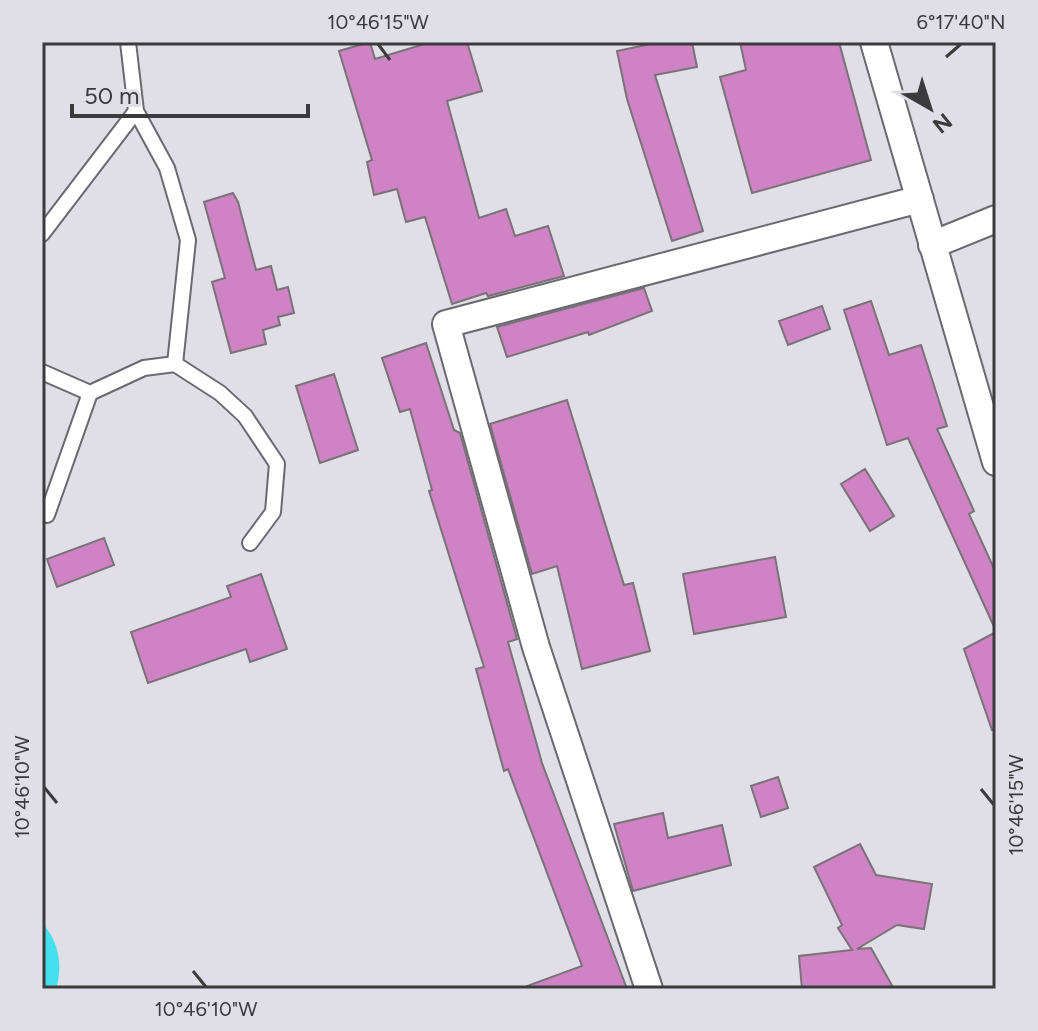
<svg xmlns="http://www.w3.org/2000/svg" width="1038" height="1031" font-family="Figtree,sans-serif">
<style>
.water{fill:#46dfed}
.building{fill:#cf83c4;stroke:#797378;stroke-width:2}
.lines{fill:none;stroke-linecap:round;stroke-linejoin:round}
.lane-casing{stroke:#6b6970;stroke-width:18}
.street-casing{stroke:#6b6970;stroke-width:30}
.lane{stroke:#fff;stroke-width:14}
.street{stroke:#fff;stroke-width:26}
.ticks{fill:none;stroke:#3b3a3d;stroke-width:3}
.neatline{fill:none;stroke:#3b3a3d;stroke-width:3}
.ticks-label{font-size:20px;text-anchor:middle;fill:#3b3a3d}
</style>
<rect width="100%" height="100%" fill="#e0dee6"/>
<!-- water -->
<path class="water" d="M 42,923 C 59,941 63,966 56,989 L 42,989 Z"/>
<!-- building -->
<path class="building" d="M 370,42 L 375,59 L 431,42 L 467,42 L 482,91 L 447,101 L 479,218 L 506,209 L 515,236 L 548,226 L 564,276 L 488,296 L 486,293 L 452,304 L 425,217 L 406,222 L 397,189 L 374,195 L 367,162 L 372,160 L 339,51 Z
M 660,42 L 692,42 L 697,67 L 655,75 L 703,231 L 672,241 L 627,99 L 617,51 Z
M 740,42 L 839,42 L 871,160 L 752,193 L 720,77 L 746,70 Z
M 233,193 L 238,202 L 256,270 L 271,266 L 277,290 L 288,287 L 294,313 L 278,317 L 280,325 L 263,330 L 266,344 L 231,353 L 212,282 L 225,278 L 204,202 Z
M 644,288 L 652,311 L 589,335 L 588,332 L 507,357 L 497,327 Z
M 871,301 L 889,355 L 921,345 L 947,426 L 937,429 L 974,511 L 969,514 L 996,573 L 996,631 L 908,438 L 887,445 L 844,310 Z
M 822,306 L 830,329 L 788,345 L 779,321 Z
M 426,343 L 454,430 L 460,433 L 517,639 L 508,642 L 542,763 L 627,989 L 528,989 L 527,986 L 582,966 L 508,769 L 504,771 L 476,669 L 484,667 L 429,491 L 432,490 L 410,409 L 400,412 L 382,358 Z
M 334,374 L 358,450 L 320,463 L 296,386 Z
M 567,400 L 624,585 L 633,583 L 650,651 L 582,669 L 557,566 L 532,574 L 490,424 Z
M 865,469 L 894,516 L 870,531 L 841,484 Z
M 104,538 L 114,565 L 57,587 L 47,559 Z
M 775,557 L 786,617 L 694,634 L 683,574 Z
M 261,574 L 287,649 L 250,662 L 246,649 L 148,683 L 131,632 L 231,597 L 227,586 Z
M 996,632 L 996,729 L 992,730 L 964,649 Z
M 778,777 L 788,808 L 761,817 L 751,786 Z
M 663,813 L 668,838 L 722,825 L 731,865 L 633,891 L 614,824 Z
M 860,844 L 876,875 L 932,884 L 924,929 L 897,925 L 857,949 L 871,948 L 894,989 L 802,989 L 799,956 L 852,950 L 838,928 L 842,925 L 814,867 Z"/>
<g class="lines">
<defs>
<path id="lane" d="M 42,234 L 136,111 L 128,42
M 175,364 L 220,393 L 245,416 L 277,464 L 273,512 L 250,543
M 42,372 L 90,393 L 144,368 L 175,364 L 188,240 L 167,168 L 136,111
M 47,515 L 90,393"/>
<path id="street" d="M 874,42 L 996,462
M 932,245 L 996,219
M 649,989 L 536,647 L 446,324 L 920,199"/>
</defs>
<!-- lane casing -->
<use href="#lane" class="lane-casing"/>
<!-- street casing -->
<use href="#street" class="street-casing"/>
<!-- lane -->
<use href="#lane" class="lane"/>
<!-- street -->
<use href="#street" class="street"/>
</g>
<!-- ticks -->
<path class="ticks" d="M 378,44 L 390,60M 946,57 L 961,44M 44,787 L 57,803M 981,789 L 994,805M 193,971 L 206,987"/>
<!-- border -->
<rect width="1038" height="1031" fill="none" stroke="#e0dee6" stroke-width="88"/>
<!-- north arrow -->
<g transform="translate(930 108) rotate(141)" stroke="#e0dee6" stroke-width="6" paint-order="stroke">
<path d="M0-6L14 30L0 20L-14 30Z" fill="#3b3a3d"/>
<text y="-12" font-size="22" font-weight="bold" text-anchor="middle" fill="#3b3a3d">N</text>
</g>
<!-- scale -->
<path d="M72 104v12h236v-12" fill="none" stroke="#3b3a3d" stroke-width="4"/>
<text x="84" y="104" font-size="24" fill="#3b3a3d" stroke="#e0dee6" stroke-width="6" paint-order="stroke">50 m</text>
<rect x="44" y="44" width="950" height="943" class="neatline"/>
<g class="ticks-label">
<text x="378" y="29">10°46'15"W</text>
<text x="961" y="29">6°17'40"N</text>
<text transform="translate(22 787) rotate(-90)" y="7">10°46'10"W</text>
<text transform="translate(1016 805) rotate(-90)" y="7">10°46'15"W</text>
<text x="206" y="1016">10°46'10"W</text>
</g>
</svg>
